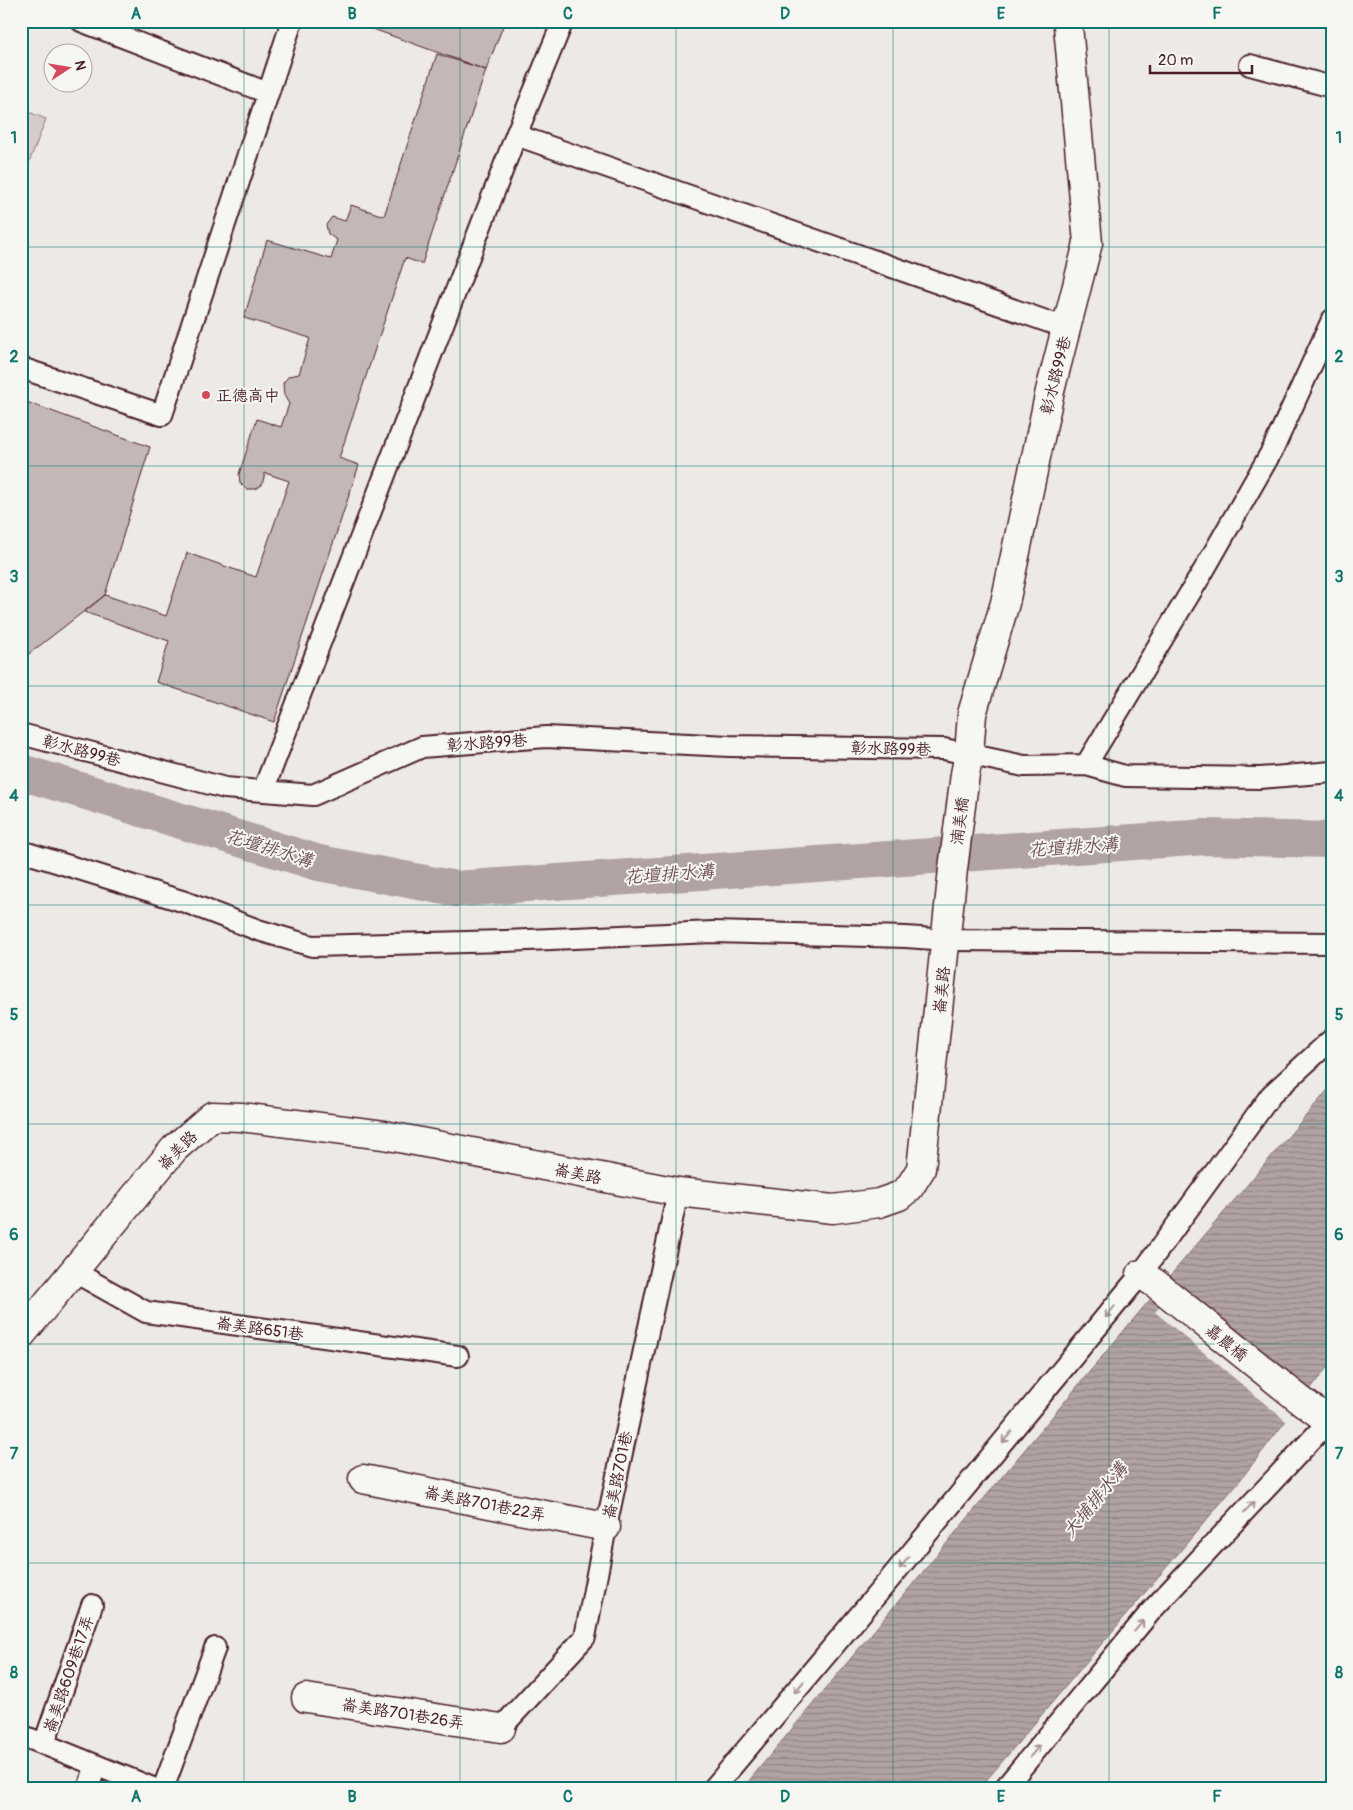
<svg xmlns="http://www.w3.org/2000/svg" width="1353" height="1810" font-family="Pangolin,'LXGW WenKai TC',sans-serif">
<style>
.pitch{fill:#d4cbca;stroke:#8f757a}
.water{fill:url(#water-rules);stroke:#886e73}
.pier{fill:#ece9e6}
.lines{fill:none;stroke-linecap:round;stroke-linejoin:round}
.canal{stroke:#b1a2a3;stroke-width:36}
.building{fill:#c4b7b7;stroke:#4a1f2b}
.service-casing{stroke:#4a1f2b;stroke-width:24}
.minor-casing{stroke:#4a1f2b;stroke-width:31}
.tertiary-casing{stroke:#4a1f2b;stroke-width:31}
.service{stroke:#f6f6f2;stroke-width:20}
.minor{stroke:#f6f6f2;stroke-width:28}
.tertiary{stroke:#f6f6f2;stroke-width:28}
.oneway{stroke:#a99598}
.grid{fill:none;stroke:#0f766e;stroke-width:1;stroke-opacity:0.55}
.poi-dot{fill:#d1495b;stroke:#f6f6f2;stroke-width:2}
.labels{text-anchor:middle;stroke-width:4;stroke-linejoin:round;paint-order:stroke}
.street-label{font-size:16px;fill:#4a1f2b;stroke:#f6f6f2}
.poi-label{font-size:16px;fill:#4a1f2b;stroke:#f6f6f2;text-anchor:start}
.water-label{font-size:18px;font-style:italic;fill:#6e4d55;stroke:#f6f6f2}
.neatline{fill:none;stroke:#0f766e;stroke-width:2}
.grid-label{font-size:16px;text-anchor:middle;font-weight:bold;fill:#0f766e}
</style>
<defs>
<pattern id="water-rules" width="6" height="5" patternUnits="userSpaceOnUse" patternTransform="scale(1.25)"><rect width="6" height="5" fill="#b1a2a3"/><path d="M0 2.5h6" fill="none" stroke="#928385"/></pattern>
</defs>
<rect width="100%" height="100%" fill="#ece9e6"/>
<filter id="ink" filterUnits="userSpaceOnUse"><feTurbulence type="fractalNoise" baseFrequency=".02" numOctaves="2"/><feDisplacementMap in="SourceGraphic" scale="10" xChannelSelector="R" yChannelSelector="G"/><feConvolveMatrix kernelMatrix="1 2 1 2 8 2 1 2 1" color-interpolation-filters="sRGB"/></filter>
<g filter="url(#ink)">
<!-- pitch -->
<path class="pitch" d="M 21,109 L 46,119 L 21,183 Z"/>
<!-- water -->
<path class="water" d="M 1332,1085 L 1332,1361 L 1241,1479 L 979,1789 L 742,1789 L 1131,1322 Z"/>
<!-- pier -->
<path class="pier" d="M 1177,1285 L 1308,1395 L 1287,1422 L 1155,1312 Z"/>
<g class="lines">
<!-- canal -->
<path class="canal" d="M 21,772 L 319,863 L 456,889 L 1206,837 L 1332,840"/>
</g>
<!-- building -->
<path class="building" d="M 351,21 L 505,21 L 486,70 Z
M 437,54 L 486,70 L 422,264 L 405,258 L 339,458 L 359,465 L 274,722 L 156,682 L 169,641 L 84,612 L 105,595 L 166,616 L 187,553 L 256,577 L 289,481 L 265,473 L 262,485 L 256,489 L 246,489 L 240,483 L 239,474 L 257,419 L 281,427 L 289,404 L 284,395 L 283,383 L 289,376 L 299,374 L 310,338 L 244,318 L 267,240 L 331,259 L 337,240 L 328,234 L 326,225 L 332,217 L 345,221 L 351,205 L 384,216 Z
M 21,400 L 150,447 L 105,595 L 21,660 Z"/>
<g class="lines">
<defs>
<path id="service" d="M 81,21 L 268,93
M 1250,65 L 1332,87
M 516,135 L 1066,328
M 21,368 L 162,415 L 292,21
M 21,734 L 225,788 L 313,795 L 422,747 L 546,737 L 729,746 L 944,749 L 1024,766 L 1086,765 L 1125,776 L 1260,778 L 1332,772
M 1086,765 L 1204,570 L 1273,449 L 1332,320
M 263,791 L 516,135 L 563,21
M 21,851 L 185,902 L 258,930 L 312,946 L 505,941 L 713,932 L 906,937 L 947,940 L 1332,943
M 73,1271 L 146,1312 L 458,1356
M 501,1728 L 585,1637 L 606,1527 L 678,1192
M 21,1735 L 155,1789
M 44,1744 L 92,1605
M 88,1789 L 96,1765
M 163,1789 L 215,1648
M 713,1789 L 889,1580 L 1141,1274 L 1271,1095 L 1332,1039
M 1004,1789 L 1152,1610 L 1329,1421"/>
<path id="minor" d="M 1141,1274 L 1156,1284 L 1299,1399 L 1329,1421 L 1332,1417
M 363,1479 L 606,1527
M 306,1698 L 501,1728"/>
<path id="tertiary" d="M 21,1335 L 174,1149 L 212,1116 L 241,1117 L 384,1135 L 678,1192 L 833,1209 L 879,1203 L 899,1196 L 909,1188 L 921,1169 L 953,869 L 965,774 L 969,754 L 972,714 L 1005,603 L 1050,391 L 1088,243 L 1068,26 L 1069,21"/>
</defs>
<!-- service casing -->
<use href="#service" class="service-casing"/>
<!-- minor casing -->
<use href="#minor" class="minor-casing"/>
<!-- tertiary casing -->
<use href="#tertiary" class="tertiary-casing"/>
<!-- service -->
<use href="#service" class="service"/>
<!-- minor -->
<use href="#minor" class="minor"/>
<!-- tertiary -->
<use href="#tertiary" class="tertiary"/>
</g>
<!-- one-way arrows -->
<defs><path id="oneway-shaft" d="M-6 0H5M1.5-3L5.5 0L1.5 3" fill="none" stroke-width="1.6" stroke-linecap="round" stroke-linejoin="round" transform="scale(1.25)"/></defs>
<g class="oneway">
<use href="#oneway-shaft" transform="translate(1110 1312) rotate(129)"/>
<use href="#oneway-shaft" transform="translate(1007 1437) rotate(129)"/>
<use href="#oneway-shaft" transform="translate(1249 1507) rotate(-47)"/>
<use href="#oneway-shaft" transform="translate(904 1563) rotate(129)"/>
<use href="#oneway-shaft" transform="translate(1139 1626) rotate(-50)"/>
<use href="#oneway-shaft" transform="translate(799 1687) rotate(130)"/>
<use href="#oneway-shaft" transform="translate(1035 1751) rotate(-50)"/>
</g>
</g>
<!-- grid -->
<path class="grid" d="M 244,21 L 244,1789M 460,21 L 460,1789M 676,21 L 676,1789M 893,21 L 893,1789M 1109,21 L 1109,1789M 21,247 L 1332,247M 21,466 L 1332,466M 21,686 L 1332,686M 21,905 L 1332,905M 21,1124 L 1332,1124M 21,1344 L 1332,1344M 21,1563 L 1332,1563"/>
<!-- markers -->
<circle class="poi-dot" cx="206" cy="395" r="5"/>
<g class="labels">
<!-- street labels -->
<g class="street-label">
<text transform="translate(1055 375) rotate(-76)" y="6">彰水路99巷</text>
<text transform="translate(487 742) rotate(-4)" y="6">彰水路99巷</text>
<text transform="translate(891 748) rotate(1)" y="6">彰水路99巷</text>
<text transform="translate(82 750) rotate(15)" y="6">彰水路99巷</text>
<text transform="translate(959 821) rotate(-83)" y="6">湳美橋</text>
<text transform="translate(941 990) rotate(-84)" y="6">崙美路</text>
<text transform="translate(177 1150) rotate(-45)" y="6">崙美路</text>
<text transform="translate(578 1173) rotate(11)" y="6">崙美路</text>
<text transform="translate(260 1328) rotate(8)" y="6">崙美路651巷</text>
<text transform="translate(1227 1342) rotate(39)" y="6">嘉農橋</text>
<text transform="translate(617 1475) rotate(-78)" y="6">崙美路701巷</text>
<text transform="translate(485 1503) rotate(11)" y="6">崙美路701巷22弄</text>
<text transform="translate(68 1674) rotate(-71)" y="6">崙美路609巷17弄</text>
<text transform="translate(403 1713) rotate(9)" y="6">崙美路701巷26弄</text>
</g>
<!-- poi labels -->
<g class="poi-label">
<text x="216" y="401">正德高中</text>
</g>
<!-- water labels -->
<g class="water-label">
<text transform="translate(1073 847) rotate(-4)" y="6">花壇排水溝</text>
<text transform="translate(269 848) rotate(17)" y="6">花壇排水溝</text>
<text transform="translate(669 874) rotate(-4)" y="6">花壇排水溝</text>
<text transform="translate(1095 1500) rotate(-51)" y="6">大埔排水溝</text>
</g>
</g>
<!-- margin -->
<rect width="1353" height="1810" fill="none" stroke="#f6f6f2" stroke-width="55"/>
<!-- north arrow -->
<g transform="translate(68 68) rotate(78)"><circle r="24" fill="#f6f6f2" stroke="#b1a0a2"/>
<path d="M0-4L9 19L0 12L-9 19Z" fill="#d1495b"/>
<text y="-8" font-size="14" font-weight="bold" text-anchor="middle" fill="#4a1f2b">N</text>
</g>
<!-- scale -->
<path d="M1150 65v8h102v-8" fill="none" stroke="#4a1f2b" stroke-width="2.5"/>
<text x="1158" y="65" font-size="15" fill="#4a1f2b" stroke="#f6f6f2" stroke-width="4" paint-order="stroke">20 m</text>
<rect x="28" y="28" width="1298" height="1754" class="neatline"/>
<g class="grid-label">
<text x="136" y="19">A</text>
<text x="352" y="19">B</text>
<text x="568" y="19">C</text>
<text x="785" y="19">D</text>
<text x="1001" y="19">E</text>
<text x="1217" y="19">F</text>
<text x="14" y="143">1</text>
<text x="1339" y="143">1</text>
<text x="14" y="362">2</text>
<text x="1339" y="362">2</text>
<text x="14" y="582">3</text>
<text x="1339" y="582">3</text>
<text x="14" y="801">4</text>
<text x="1339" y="801">4</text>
<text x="14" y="1020">5</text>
<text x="1339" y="1020">5</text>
<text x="14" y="1240">6</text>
<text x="1339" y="1240">6</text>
<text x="14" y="1459">7</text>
<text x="1339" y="1459">7</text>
<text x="14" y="1678">8</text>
<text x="1339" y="1678">8</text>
<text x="136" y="1802">A</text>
<text x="352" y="1802">B</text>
<text x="568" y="1802">C</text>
<text x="785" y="1802">D</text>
<text x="1001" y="1802">E</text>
<text x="1217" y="1802">F</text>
</g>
</svg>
